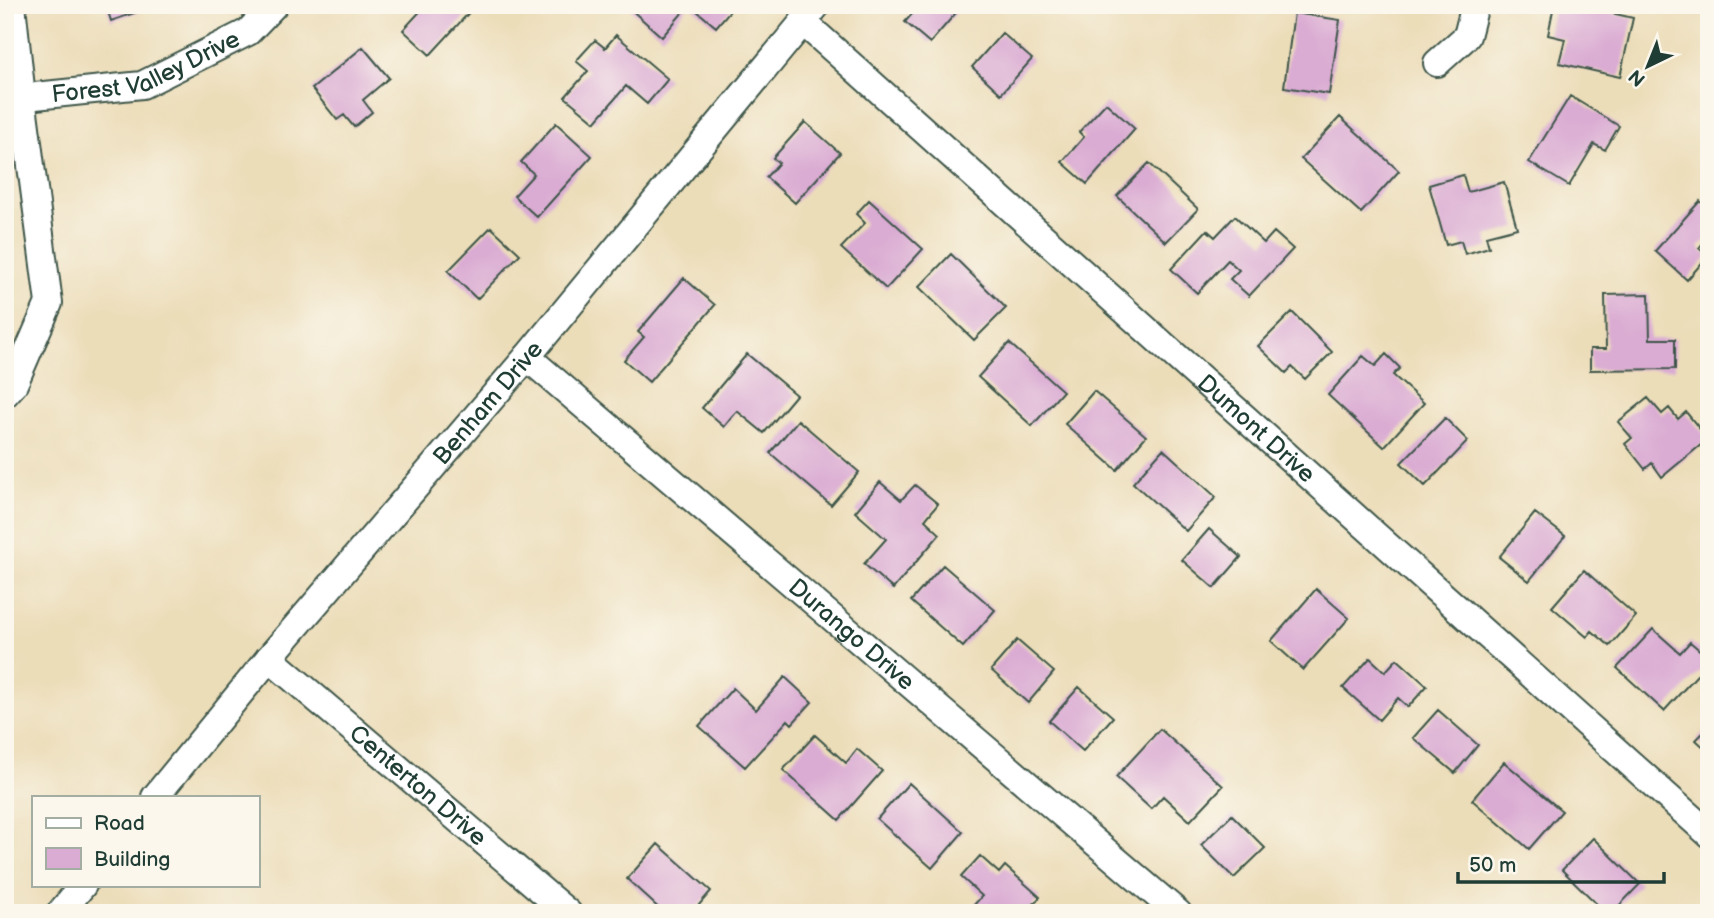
<svg xmlns="http://www.w3.org/2000/svg" width="1714" height="918" font-family="'Balsamiq Sans',sans-serif">
<style>
.building{fill:#daabd3}
.lines{fill:none;stroke-linecap:round;stroke-linejoin:round}
.street-casing{stroke:#3e5548;stroke-width:30}
.street{stroke:#fff;stroke-width:26}
.labels{text-anchor:middle;stroke-width:5;stroke-linejoin:round;paint-order:stroke}
.street-label{font-size:24px;fill:#1f3d34;stroke:#fbf7ec}
</style>
<rect width="100%" height="100%" fill="#fbf7ec"/>
<filter id="ink" filterUnits="userSpaceOnUse"><feTurbulence type="fractalNoise" baseFrequency=".0143" numOctaves="2"/><feDisplacementMap in="SourceGraphic" scale="14" xChannelSelector="R" yChannelSelector="G"/><feConvolveMatrix kernelMatrix="1 2 1 2 8 2 1 2 1" color-interpolation-filters="sRGB"/></filter>
<filter id="wash" filterUnits="userSpaceOnUse"><feTurbulence type="fractalNoise" baseFrequency=".00686" numOctaves="4" result="noise"/><feDisplacementMap in="SourceGraphic" scale="28" xChannelSelector="R" yChannelSelector="G"/><feGaussianBlur stdDeviation="1.57" result="paint"/><feColorMatrix in="noise" values="0 0 0 0 0 0 0 0 0 0 0 0 0 0 0 0 0 1.4 0 .05"/><feComposite in="paint" operator="in"/></filter>
<g filter="url(#wash)">
<rect width="100%" height="100%" fill="#ecddb9"/>
<g id="blocks">
<!-- building -->
<path class="building" d="M 106,5 L 144,5 L 146,9 L 111,21 Z
M 426,5 L 476,5 L 430,55 L 403,30 Z
M 629,5 L 689,5 L 662,37 L 628,7 Z
M 690,5 L 735,5 L 716,27 Z
M 920,5 L 959,5 L 961,7 L 930,43 L 905,22 Z
M 1554,5 L 1577,5 L 1633,18 L 1620,77 L 1559,63 L 1565,39 L 1548,35 Z
M 1294,13 L 1340,20 L 1329,94 L 1284,87 Z
M 1002,33 L 1032,59 L 1001,94 L 972,67 Z
M 616,35 L 668,79 L 647,104 L 626,86 L 595,122 L 565,97 L 588,71 L 576,61 L 595,40 L 605,48 Z
M 363,47 L 389,78 L 363,100 L 372,112 L 354,127 L 344,115 L 337,120 L 312,89 Z
M 1570,96 L 1619,126 L 1605,150 L 1594,144 L 1569,186 L 1529,162 Z
M 1106,103 L 1135,129 L 1087,184 L 1062,162 L 1084,137 L 1079,132 Z
M 1340,117 L 1399,171 L 1361,213 L 1301,159 Z
M 805,122 L 840,153 L 795,203 L 766,177 L 779,163 L 773,158 Z
M 556,123 L 592,156 L 537,217 L 514,196 L 534,174 L 521,162 Z
M 1149,163 L 1198,209 L 1166,242 L 1117,196 Z
M 1463,175 L 1468,192 L 1504,182 L 1517,228 L 1486,236 L 1489,247 L 1465,254 L 1461,241 L 1446,245 L 1429,185 Z
M 869,200 L 923,249 L 886,289 L 841,248 L 865,223 L 856,214 Z
M 1700,201 L 1709,209 L 1709,241 L 1706,239 L 1699,248 L 1708,256 L 1687,280 L 1655,251 Z
M 1235,216 L 1264,243 L 1274,232 L 1293,249 L 1249,296 L 1230,279 L 1239,270 L 1228,260 L 1197,293 L 1171,269 L 1207,230 L 1215,237 Z
M 491,227 L 520,254 L 477,299 L 448,271 Z
M 951,254 L 1006,308 L 974,340 L 919,287 Z
M 684,278 L 715,305 L 649,382 L 624,360 L 644,337 L 638,332 Z
M 1649,294 L 1650,339 L 1675,339 L 1675,369 L 1590,370 L 1590,349 L 1606,349 L 1605,295 Z
M 1292,312 L 1332,352 L 1305,379 L 1292,367 L 1286,373 L 1258,346 Z
M 1009,343 L 1063,391 L 1032,426 L 978,377 Z
M 747,354 L 796,395 L 764,433 L 737,411 L 724,427 L 702,408 Z
M 1386,354 L 1400,368 L 1393,375 L 1424,403 L 1384,447 L 1328,395 L 1363,356 L 1375,366 Z
M 1094,391 L 1146,436 L 1117,470 L 1065,424 Z
M 1648,398 L 1662,414 L 1669,408 L 1678,419 L 1686,412 L 1708,439 L 1662,477 L 1652,463 L 1645,469 L 1625,444 L 1632,438 L 1618,422 Z
M 1445,418 L 1468,441 L 1425,486 L 1401,463 Z
M 798,420 L 859,472 L 831,505 L 770,453 Z
M 1163,449 L 1216,497 L 1186,531 L 1133,483 Z
M 880,482 L 901,500 L 915,485 L 938,504 L 925,520 L 940,534 L 893,589 L 864,564 L 886,539 L 855,512 Z
M 1535,513 L 1565,536 L 1529,581 L 1499,557 Z
M 1209,529 L 1241,557 L 1214,588 L 1182,560 Z
M 943,565 L 995,610 L 963,647 L 911,601 Z
M 1584,570 L 1636,616 L 1610,646 L 1592,631 L 1587,637 L 1552,607 Z
M 1316,589 L 1349,618 L 1303,670 L 1271,641 Z
M 1653,629 L 1680,653 L 1690,642 L 1709,658 L 1709,662 L 1664,711 L 1617,668 Z
M 1017,640 L 1054,672 L 1028,703 L 991,670 Z
M 1370,658 L 1385,672 L 1397,659 L 1427,686 L 1408,707 L 1398,698 L 1379,720 L 1343,688 Z
M 785,677 L 812,702 L 792,724 L 788,720 L 745,767 L 699,726 L 733,688 L 756,710 Z
M 1079,687 L 1113,717 L 1083,751 L 1049,721 Z
M 1438,710 L 1478,745 L 1455,773 L 1413,738 Z
M 1709,727 L 1709,752 L 1696,740 Z
M 1160,729 L 1223,786 L 1190,821 L 1163,796 L 1151,809 L 1116,777 Z
M 815,735 L 846,763 L 857,749 L 882,771 L 839,820 L 783,770 Z
M 1504,762 L 1562,811 L 1529,849 L 1472,800 Z
M 909,783 L 963,832 L 932,868 L 877,819 Z
M 1232,815 L 1265,848 L 1234,878 L 1201,845 Z
M 1593,838 L 1640,884 L 1612,913 L 1606,913 L 1562,870 Z
M 658,844 L 711,891 L 692,913 L 664,913 L 627,879 Z
M 980,856 L 999,873 L 1005,866 L 1040,897 L 1026,913 L 1000,913 L 993,907 L 988,913 L 980,913 L 973,906 L 982,896 L 961,877 Z"/>
</g>
</g>
<g filter="url(#ink)">
<use href="#blocks" fill-opacity="0" stroke="#3e5548" stroke-width="2"/>
<g class="lines">
<defs>
<g id="street">
<path id="s1" d="M 803,22 L 1709,834"/>
<path d="M 1437,63 L 1467,36 L 1475,5"/>
<path id="s2" d="M 6,99 L 142,85 L 248,32 L 274,5"/>
<path id="s3" d="M 527,357 L 1178,913"/>
<path d="M 5,394 L 14,384 L 49,303 L 22,97 L 12,5"/>
<path id="s4" d="M 269,658 L 568,913"/>
<path id="s5" d="M 155,797 L 269,658 L 527,357 L 817,5"/>
<path d="M 60,913 L 83,885"/>
</g>
</defs>
<!-- street casing -->
<use href="#street" class="street-casing"/>
<!-- street -->
<use href="#street" class="street"/>
</g>
</g>
<g class="labels">
<!-- street labels -->
<g class="street-label">
<text dy="8" stroke="none"><textPath href="#s2" startOffset="145">Forest Valley Drive</textPath></text>
<text dy="8" stroke="none"><textPath href="#s5" startOffset="516">Benham Drive</textPath></text>
<text dy="8" stroke="none"><textPath href="#s1" startOffset="609">Dumont Drive</textPath></text>
<text dy="8" stroke="none"><textPath href="#s3" startOffset="427">Durango Drive</textPath></text>
<text dy="8" stroke="none"><textPath href="#s4" startOffset="196">Centerton Drive</textPath></text>
</g>
</g>
<!-- margin -->
<rect width="1714" height="918" fill="none" stroke="#fbf7ec" stroke-width="28"/>
<!-- legend -->
<rect x="32" y="796" width="228" height="91" fill="#fbf7ec" stroke="#a3ada2" stroke-width="2"/>
<rect x="46" y="818" width="35" height="10" fill="#ffffff" stroke="#a3ada2" stroke-width="2"/>
<text x="94" y="830" font-size="21" fill="#1f3d34">Road</text>
<rect x="46" y="848" width="35" height="21" fill="#daabd3" stroke="#a3ada2" stroke-width="2"/>
<text x="94" y="866" font-size="21" fill="#1f3d34">Building</text>
<!-- north arrow -->
<g transform="translate(1648 66) rotate(223)" stroke="#fbf7ec" stroke-width="5" paint-order="stroke">
<path d="M0-5L12 26L0 18L-12 26Z" fill="#1f3d34"/>
<text y="-10" font-size="19" font-weight="bold" text-anchor="middle" fill="#1f3d34">N</text>
</g>
<!-- scale -->
<path d="M1458 872v10h206v-10" fill="none" stroke="#1f3d34" stroke-width="3.5"/>
<text x="1469" y="872" font-size="21" fill="#1f3d34" stroke="#fbf7ec" stroke-width="5" paint-order="stroke">50 m</text>
</svg>
